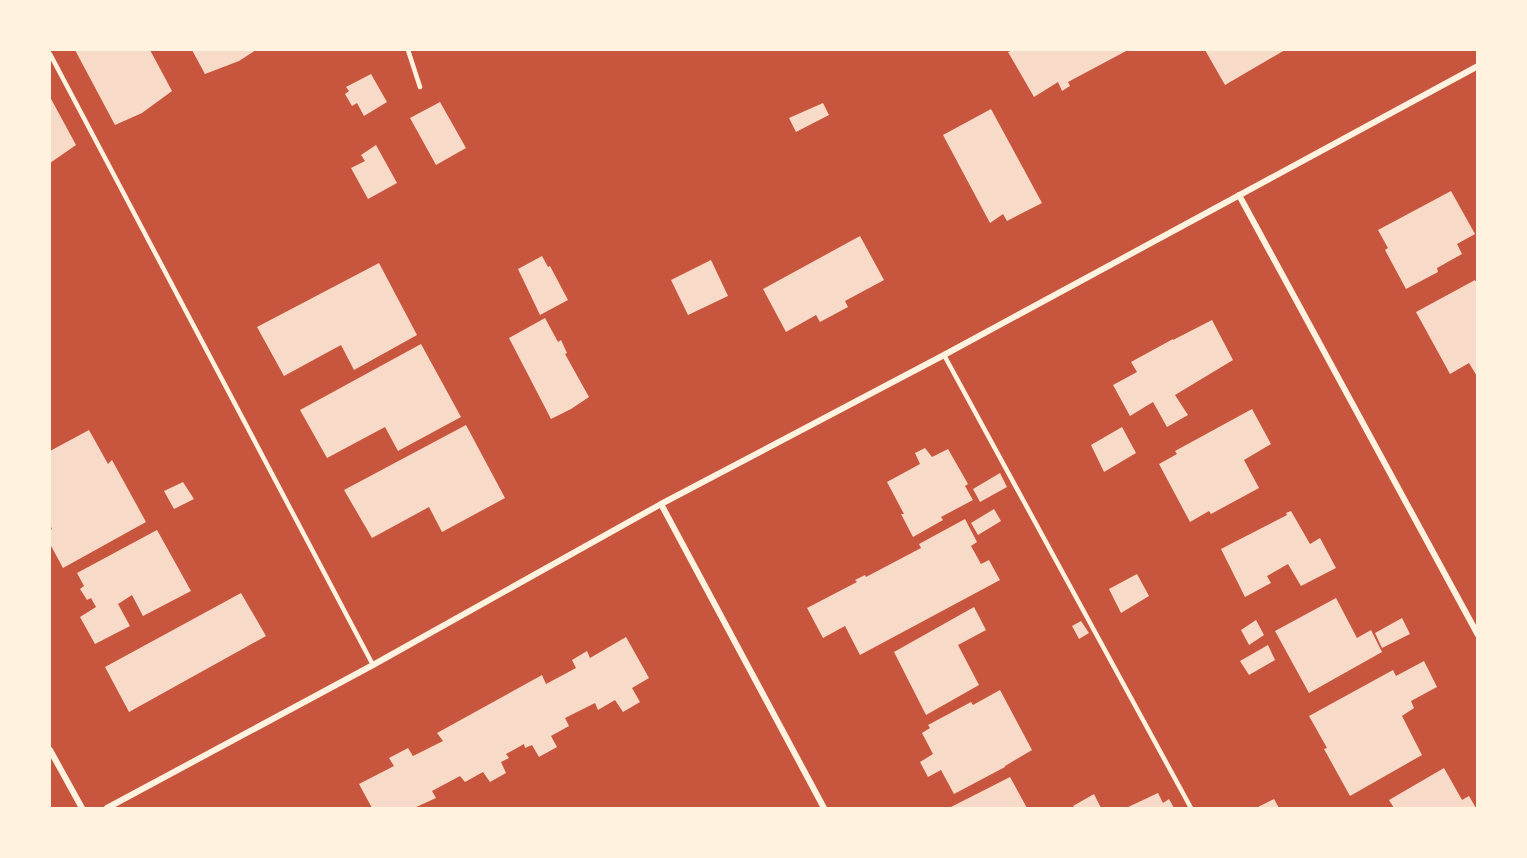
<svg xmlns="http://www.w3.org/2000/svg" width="1527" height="858" font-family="Ubuntu,sans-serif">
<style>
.building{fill:#f7dbc8}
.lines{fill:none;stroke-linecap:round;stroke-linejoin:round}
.service{stroke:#fff3e0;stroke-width:4.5}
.minor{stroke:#fff3e0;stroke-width:6}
</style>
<rect width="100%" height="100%" fill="#c8553d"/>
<!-- building -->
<path class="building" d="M 75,50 L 150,50 L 172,91 L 142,113 L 115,125 Z
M 192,50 L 256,50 L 239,61 L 205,74 Z
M 1013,50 L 1128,50 L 1068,82 L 1070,86 L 1062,91 L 1058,82 L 1034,97 L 1008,52 Z
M 1205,50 L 1285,50 L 1225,85 Z
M 371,74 L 387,102 L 364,116 L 357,103 L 352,106 L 345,94 L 349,91 L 346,87 Z
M 50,97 L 76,145 L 50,163 Z
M 440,102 L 466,148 L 436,165 L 410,118 Z
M 823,103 L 829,115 L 796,132 L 789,118 Z
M 991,109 L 1042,203 L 1007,221 L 1003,214 L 990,223 L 943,135 Z
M 376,145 L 397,183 L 368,199 L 351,168 L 365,161 L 361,155 Z
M 1451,191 L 1475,234 L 1457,244 L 1462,254 L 1437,268 L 1438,272 L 1406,289 L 1385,250 L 1388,248 L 1378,230 Z
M 860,236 L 884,280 L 845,301 L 848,307 L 820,322 L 816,315 L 786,332 L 763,289 Z
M 542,256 L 548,267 L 550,266 L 568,300 L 540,315 L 518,269 Z
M 711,260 L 728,296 L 688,315 L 671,280 Z
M 379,263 L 417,335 L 354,370 L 341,345 L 284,376 L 257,327 Z
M 1475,280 L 1478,285 L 1478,378 L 1469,363 L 1450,374 L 1416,312 Z
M 545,318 L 558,342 L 561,340 L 567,353 L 565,354 L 589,397 L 571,409 L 551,419 L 509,338 Z
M 1212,320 L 1233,360 L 1175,395 L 1188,415 L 1167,427 L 1153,402 L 1130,416 L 1113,385 L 1137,372 L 1131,362 L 1173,339 L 1173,340 Z
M 421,344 L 461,417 L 398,451 L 385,427 L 327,458 L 300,410 Z
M 1252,409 L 1271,444 L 1244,460 L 1259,488 L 1211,514 L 1209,511 L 1190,522 L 1159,464 L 1177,454 L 1175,451 Z
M 466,425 L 505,498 L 442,532 L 429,507 L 372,538 L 344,490 Z
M 1122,427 L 1136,453 L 1104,472 L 1091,445 Z
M 89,430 L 108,464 L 112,460 L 146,522 L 63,568 L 50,544 L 50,530 L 52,529 L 50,525 L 50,451 Z
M 925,448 L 932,457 L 948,449 L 968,484 L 965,486 L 973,500 L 941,517 L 943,520 L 913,537 L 901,514 L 904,514 L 887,482 L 920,464 L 915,453 Z
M 1000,473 L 1007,487 L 980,502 L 973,489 Z
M 183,482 L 194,499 L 174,509 L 164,491 Z
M 994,509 L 1001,521 L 978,535 L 971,523 Z
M 1291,511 L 1310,544 L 1320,538 L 1336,568 L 1301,586 L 1288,564 L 1267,576 L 1271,583 L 1245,597 L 1221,549 L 1287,515 L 1286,513 Z
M 965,519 L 977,542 L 971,546 L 981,564 L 989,560 L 1000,580 L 860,655 L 845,626 L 823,638 L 807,608 L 857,582 L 855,580 L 865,575 L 866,577 L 921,548 L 919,544 Z
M 157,530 L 191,591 L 143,616 L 132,595 L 118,604 L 130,626 L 95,644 L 80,617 L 96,607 L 91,598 L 87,600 L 80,589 L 84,586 L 77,573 Z
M 1137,574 L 1149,596 L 1121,613 L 1109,589 Z
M 241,593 L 266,636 L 129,712 L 105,667 Z
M 1336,598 L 1357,638 L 1371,630 L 1382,652 L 1309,693 L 1275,631 Z
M 974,607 L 986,630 L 958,645 L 979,685 L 926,715 L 894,652 Z
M 1402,618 L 1410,634 L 1382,648 L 1375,633 Z
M 1256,620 L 1264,635 L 1249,645 L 1241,630 Z
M 1081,621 L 1089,633 L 1079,639 L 1072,626 Z
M 626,637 L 649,678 L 632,688 L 640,702 L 623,712 L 615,700 L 598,710 L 595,703 L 565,718 L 569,726 L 551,736 L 557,747 L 539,757 L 532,745 L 525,748 L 524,744 L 506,754 L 509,758 L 501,762 L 506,773 L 490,782 L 483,772 L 465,782 L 460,776 L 432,791 L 436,798 L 414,808 L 372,808 L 359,784 L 394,766 L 389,758 L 408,748 L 413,756 L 443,741 L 437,733 L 542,675 L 546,684 L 576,668 L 572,660 L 587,651 L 590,658 Z
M 1268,645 L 1275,660 L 1249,675 L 1240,661 Z
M 1424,661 L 1437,687 L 1411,701 L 1414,708 L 1402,716 L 1422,755 L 1350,796 L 1324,749 L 1327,748 L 1309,716 L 1393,670 L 1396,676 Z
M 1000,690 L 1032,750 L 1005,766 L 1005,767 L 954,794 L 941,770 L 928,777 L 920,762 L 933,754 L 922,733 L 930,728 L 928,725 L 971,702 L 973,705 Z
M 1444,768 L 1462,800 L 1469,796 L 1476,808 L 1394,808 L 1389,800 Z
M 1010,777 L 1027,808 L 949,808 Z
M 1158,793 L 1163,803 L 1169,799 L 1174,808 L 1126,808 Z
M 1094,794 L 1101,808 L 1075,808 L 1073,806 Z
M 1274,799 L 1279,808 L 1256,808 Z"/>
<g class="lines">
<!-- service -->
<path class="service" d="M 408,50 L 420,87
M 50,54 L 373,665
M 944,355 L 1191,808"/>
<!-- minor -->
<path class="minor" d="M 1239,195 L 1478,635
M 661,504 L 824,808
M 50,750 L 82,808
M 107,808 L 373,665 L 661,504 L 944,355 L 1478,66"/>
</g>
<!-- border -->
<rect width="1527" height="858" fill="none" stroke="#fff3e0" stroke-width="102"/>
</svg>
